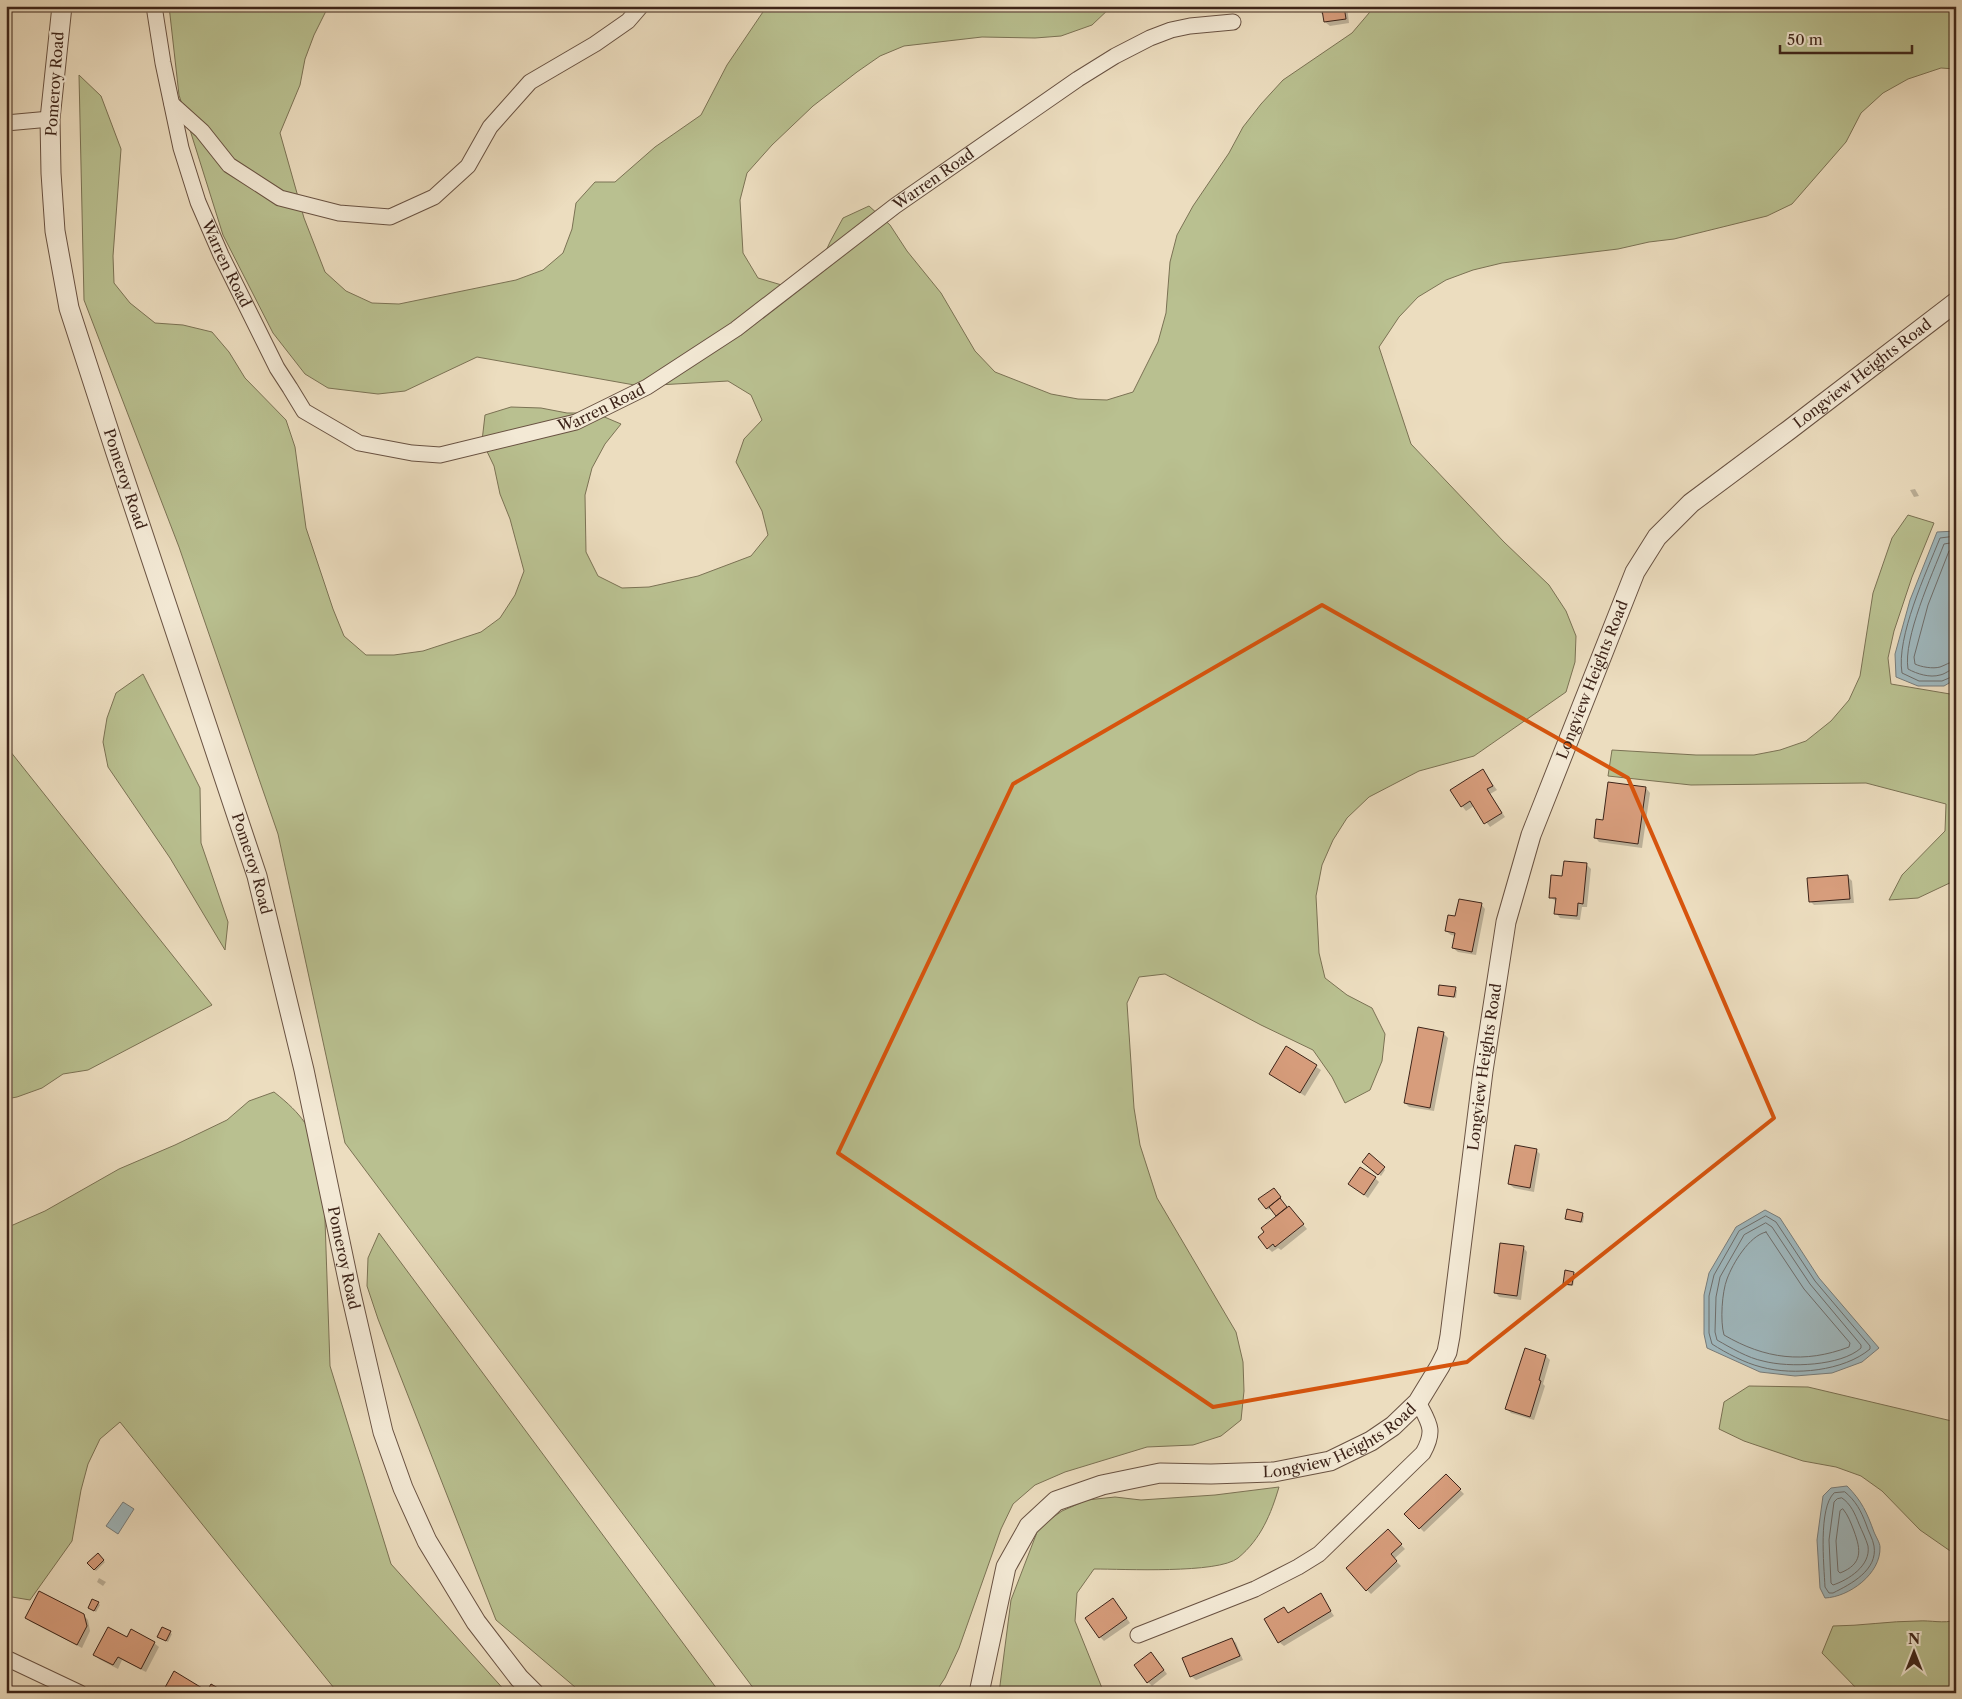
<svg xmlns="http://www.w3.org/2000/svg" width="1962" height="1699" font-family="'Libre Caslon Text',serif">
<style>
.green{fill:#b9c090;stroke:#7b7254}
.water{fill:#9fb8be;stroke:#787d7c}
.shadow{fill:#0003}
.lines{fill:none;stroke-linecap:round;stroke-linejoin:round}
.shore{stroke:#6e6e6c;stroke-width:1}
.building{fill:#d79d7c;stroke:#3d2419}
.minor-casing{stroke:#695242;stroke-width:17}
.tertiary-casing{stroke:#695242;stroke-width:21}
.path{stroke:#3d2419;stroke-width:3;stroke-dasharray:4 2.5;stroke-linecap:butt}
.minor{stroke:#f3e9d5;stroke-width:15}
.tertiary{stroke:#f3e9d5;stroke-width:19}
.marked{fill:none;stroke:#d7540d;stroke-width:4;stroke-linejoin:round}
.labels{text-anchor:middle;stroke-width:4.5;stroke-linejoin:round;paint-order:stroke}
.street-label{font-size:15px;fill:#3d2419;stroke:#f3e9d5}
</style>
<rect width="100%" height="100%" fill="#ecddbf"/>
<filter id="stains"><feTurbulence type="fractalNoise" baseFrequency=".004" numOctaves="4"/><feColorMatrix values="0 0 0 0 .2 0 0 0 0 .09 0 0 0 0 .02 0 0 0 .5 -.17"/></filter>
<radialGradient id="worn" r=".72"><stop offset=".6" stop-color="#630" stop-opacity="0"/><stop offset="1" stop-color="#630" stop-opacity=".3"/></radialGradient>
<!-- green -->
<path class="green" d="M 169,6 L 332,6 L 326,11 L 314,35 L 305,59 L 300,85 L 280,133 L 304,218 L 325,272 L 346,291 L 372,303 L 399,304 L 516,280 L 543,270 L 563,253 L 572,229 L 576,203 L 595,182 L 615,182 L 655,147 L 701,115 L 727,65 L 767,6 L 1112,6 L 1092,25 L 1061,36 L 1035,38 L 982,37 L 904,46 L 880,56 L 857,72 L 813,106 L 772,145 L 747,173 L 740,200 L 743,253 L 758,278 L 785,286 L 813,279 L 830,242 L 843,218 L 869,206 L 890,225 L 907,251 L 941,293 L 975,351 L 995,372 L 1051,394 L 1078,399 L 1107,400 L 1133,392 L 1158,342 L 1166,313 L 1170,262 L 1177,235 L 1193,206 L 1229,153 L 1243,127 L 1261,104 L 1283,80 L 1352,33 L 1375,6 L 1956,6 L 1956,69 L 1941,68 L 1908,79 L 1883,93 L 1861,113 L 1846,142 L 1792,204 L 1767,216 L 1674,239 L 1649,242 L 1618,249 L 1502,263 L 1473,270 L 1446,280 L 1418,297 L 1399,317 L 1379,347 L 1411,444 L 1504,542 L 1549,585 L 1566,611 L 1576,636 L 1575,662 L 1566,692 L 1474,756 L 1419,771 L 1369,797 L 1347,818 L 1333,840 L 1322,865 L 1316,896 L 1319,953 L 1325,978 L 1347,995 L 1372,1008 L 1385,1034 L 1382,1061 L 1370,1090 L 1345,1103 L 1332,1077 L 1313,1050 L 1261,1025 L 1165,974 L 1139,977 L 1127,1003 L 1134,1108 L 1140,1145 L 1157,1198 L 1236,1332 L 1243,1362 L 1244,1391 L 1241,1420 L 1221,1436 L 1193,1445 L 1147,1447 L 1065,1472 L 1035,1485 L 1013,1504 L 1001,1529 L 959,1648 L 945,1678 L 935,1693 L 757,1693 L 345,1143 L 278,834 L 179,547 L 84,300 L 79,75 L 101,96 L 121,149 L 113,256 L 114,283 L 130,303 L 155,323 L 183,325 L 212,332 L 229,352 L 245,378 L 286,420 L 295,447 L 306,528 L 333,609 L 344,636 L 366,655 L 394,655 L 423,651 L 481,632 L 500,618 L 515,595 L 524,571 L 510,519 L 500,494 L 494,466 L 482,441 L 485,415 L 511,407 L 541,408 L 567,413 L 595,413 L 621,424 L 605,444 L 592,468 L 585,495 L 586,552 L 598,576 L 622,588 L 649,587 L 698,576 L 751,556 L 768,535 L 762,511 L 736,462 L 744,439 L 762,420 L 751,395 L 728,381 L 640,386 L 477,357 L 405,391 L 378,394 L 328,388 L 305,374 L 273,333 L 223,235 L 179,95 Z
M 1908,515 L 1934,523 L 1912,577 L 1894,631 L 1888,658 L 1891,684 L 1956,695 L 1956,880 L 1918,898 L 1889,900 L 1902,875 L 1945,831 L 1946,804 L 1866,783 L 1691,785 L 1608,776 L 1612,750 L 1696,755 L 1754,755 L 1780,750 L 1806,741 L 1831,721 L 1849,700 L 1860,676 L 1873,593 L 1892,538 Z
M 143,674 L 200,788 L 201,843 L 228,922 L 225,950 L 170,858 L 108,767 L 103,742 L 107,718 L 116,693 Z
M 6,746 L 212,1005 L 88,1070 L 63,1074 L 42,1088 L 17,1097 L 6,1099 Z
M 274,1092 C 303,1115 310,1127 323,1161 L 330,1366 L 391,1564 L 507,1693 L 338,1693 L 120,1422 L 100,1439 L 88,1464 L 81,1490 L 72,1541 L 30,1600 L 6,1596 L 6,1228 L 45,1211 L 119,1169 L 175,1145 L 227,1120 L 249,1101 Z
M 379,1233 L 720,1693 L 582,1693 L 496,1620 L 378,1319 L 367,1286 L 368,1258 Z
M 1749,1386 L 1808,1387 L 1956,1422 L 1956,1555 L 1920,1530 L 1882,1491 L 1861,1476 L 1836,1467 L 1803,1461 L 1744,1441 L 1719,1429 L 1724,1402 Z
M 1279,1487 C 1271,1514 1261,1539 1238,1558 C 1218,1574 1123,1569 1094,1569 L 1077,1593 L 1075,1621 L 1104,1693 L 999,1693 L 1011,1600 L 1039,1527 L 1062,1511 L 1087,1500 L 1115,1497 L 1141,1500 L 1215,1495 Z
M 1956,1620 L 1956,1693 L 1861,1693 L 1822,1653 L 1833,1626 C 1861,1626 1889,1621 1918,1621 C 1931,1620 1943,1624 1956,1620 Z"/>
<!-- water -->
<path class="water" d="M 1956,531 L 1956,679 L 1944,686 L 1918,686 L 1896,677 L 1895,654 L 1910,600 L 1937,532 Z
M 1765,1210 L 1780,1218 L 1819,1278 L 1879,1348 L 1862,1362 L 1832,1373 L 1795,1376 L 1760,1372 L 1707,1348 L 1704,1334 L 1704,1295 L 1709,1273 L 1736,1227 Z
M 1847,1486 C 1862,1501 1867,1513 1874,1532 C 1876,1537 1880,1543 1880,1547 C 1881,1574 1849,1597 1825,1598 L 1820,1588 L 1817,1540 L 1823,1496 L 1831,1488 Z
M 123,1502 L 134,1509 L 118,1534 L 106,1526 Z"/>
<!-- shadow -->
<path class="shadow" d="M 1317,6 L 1349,6 L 1347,6 L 1349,23 L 1330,26 L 1325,22 L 1324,14 L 1322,14 L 1317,10 Z
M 1915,489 L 1919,496 L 1914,497 L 1910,490 Z
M 1483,771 L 1497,790 L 1490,794 L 1505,817 L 1490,827 L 1474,806 L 1466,811 L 1462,806 Z
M 1646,788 L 1650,793 L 1642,848 L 1599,842 L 1595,837 L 1604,821 Z
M 1587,865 L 1591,869 L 1587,907 L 1582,907 L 1580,920 L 1560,918 L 1556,913 L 1557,902 L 1550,897 L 1563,878 Z
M 1848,877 L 1852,881 L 1854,903 L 1814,905 L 1810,901 Z
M 1481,904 L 1485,909 L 1476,955 L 1458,952 L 1453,948 L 1456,936 L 1451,935 L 1446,931 L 1456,918 Z
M 1455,989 L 1457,990 L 1456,998 L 1439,994 Z
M 1419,1029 L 1444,1034 L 1448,1038 L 1434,1111 L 1409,1107 L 1405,1103 Z
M 1286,1047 L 1321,1070 L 1305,1096 L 1270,1074 Z
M 1536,1150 L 1540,1154 L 1534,1192 L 1514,1188 L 1509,1184 Z
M 1369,1155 L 1385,1170 L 1381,1176 L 1363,1162 Z
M 1375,1178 L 1379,1182 L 1368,1198 L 1350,1184 Z
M 1275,1191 L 1287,1208 L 1293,1212 L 1307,1229 L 1281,1250 L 1278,1248 L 1272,1252 L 1268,1248 L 1266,1232 L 1278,1216 L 1271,1208 L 1268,1210 L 1260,1200 Z
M 1582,1214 L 1584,1216 L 1583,1223 L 1566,1219 Z
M 1523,1247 L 1527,1252 L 1521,1300 L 1499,1297 L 1495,1292 Z
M 1574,1273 L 1575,1275 L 1573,1286 L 1566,1285 L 1564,1283 Z
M 1525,1350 L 1546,1356 L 1550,1360 L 1543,1384 L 1545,1386 L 1534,1420 L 1511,1413 L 1507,1409 Z
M 1446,1476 L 1464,1494 L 1424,1532 L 1406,1514 Z
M 1388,1531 L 1405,1549 L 1394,1559 L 1401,1566 L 1371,1594 L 1367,1590 Z
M 98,1555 L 105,1562 L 96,1571 L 89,1564 Z
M 99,1578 L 106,1582 L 103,1586 L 97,1582 Z
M 1320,1595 L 1334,1616 L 1284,1646 L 1279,1642 L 1284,1609 L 1289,1614 Z
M 98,1603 L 100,1605 L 96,1612 L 91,1609 Z
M 1117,1604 L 1130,1623 L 1104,1641 L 1100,1637 Z
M 83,1615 L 88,1620 L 90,1631 L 82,1648 L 31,1622 L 26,1618 Z
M 163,1628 L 172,1634 L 168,1642 L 160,1638 Z
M 128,1639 L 154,1643 L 159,1647 L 146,1672 L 122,1660 L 118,1669 L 99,1659 L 95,1654 Z
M 1232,1639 L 1236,1643 L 1243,1660 L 1196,1680 L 1191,1676 Z
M 1155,1658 L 1167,1674 L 1152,1686 L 1148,1682 Z"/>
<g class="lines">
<!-- shore -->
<path class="shore" d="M 1956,536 L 1940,538 C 1926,573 1896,637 1902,673 L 1919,681 L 1942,681 L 1956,675
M 1956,542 L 1944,544 C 1932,575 1903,638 1908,669 C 1917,674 1930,678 1940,675 C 1946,674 1949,669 1956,669
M 1956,550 L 1949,551 L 1928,605 L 1914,657 L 1915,664 C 1921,667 1933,669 1940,667 C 1946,665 1949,662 1956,661
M 1766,1216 L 1776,1222 L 1815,1281 L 1870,1346 L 1870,1349 C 1844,1371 1794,1376 1761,1367 C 1745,1363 1726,1353 1712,1344 L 1709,1333 L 1709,1296 L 1714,1275 L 1739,1231 Z
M 1766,1223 L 1772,1227 L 1810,1284 L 1861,1345 L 1861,1348 C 1841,1366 1789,1368 1763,1361 C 1748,1358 1731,1348 1717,1340 L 1715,1332 L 1716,1297 L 1720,1277 L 1744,1235 Z
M 1766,1232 L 1804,1289 L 1850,1343 L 1849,1347 C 1804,1364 1765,1359 1724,1335 C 1720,1321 1722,1292 1727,1279 C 1733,1263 1749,1236 1766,1232 Z
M 1845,1492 C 1856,1501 1861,1511 1866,1524 C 1868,1531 1873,1539 1874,1546 C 1878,1570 1851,1584 1833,1593 L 1829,1593 L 1825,1587 C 1824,1565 1818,1508 1834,1493 Z
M 1842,1498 C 1851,1504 1855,1514 1859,1524 C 1862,1531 1866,1539 1868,1546 C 1871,1566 1848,1580 1833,1585 L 1831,1583 L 1829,1540 L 1834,1502 L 1837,1499 Z
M 1843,1509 C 1848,1515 1851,1523 1854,1531 C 1861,1550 1863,1564 1840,1573 L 1838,1571 L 1836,1541 L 1840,1511 Z"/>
</g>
<!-- building -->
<path class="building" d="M 1316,6 L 1344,6 L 1346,19 L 1324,22 L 1322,10 L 1316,10 Z
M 1483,769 L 1493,786 L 1487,789 L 1502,813 L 1484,824 L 1470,801 L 1461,807 L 1450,790 Z
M 1608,782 L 1646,787 L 1638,844 L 1594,838 L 1596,819 L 1603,820 Z
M 1564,861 L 1587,863 L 1583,904 L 1578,903 L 1577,916 L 1554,914 L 1556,898 L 1549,898 L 1551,875 L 1562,876 Z
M 1848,875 L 1850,899 L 1809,902 L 1807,878 Z
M 1459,899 L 1482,903 L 1472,952 L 1452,948 L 1455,933 L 1445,931 L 1448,915 L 1455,916 Z
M 1439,985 L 1456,987 L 1454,997 L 1438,995 Z
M 1418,1027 L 1444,1032 L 1430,1108 L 1404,1103 Z
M 1286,1046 L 1317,1065 L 1300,1093 L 1269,1074 Z
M 1515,1145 L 1537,1149 L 1530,1188 L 1508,1184 Z
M 1369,1153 L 1385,1167 L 1378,1175 L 1362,1162 Z
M 1360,1167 L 1376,1177 L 1364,1195 L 1348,1184 Z
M 1274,1188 L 1281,1197 L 1266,1209 L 1258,1199 Z
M 1280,1198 L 1287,1207 L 1276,1216 L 1269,1207 Z
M 1289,1206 L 1304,1224 L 1275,1247 L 1273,1244 L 1267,1249 L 1258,1237 L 1264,1232 L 1261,1228 Z
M 1567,1209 L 1583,1213 L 1581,1222 L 1565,1219 Z
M 1500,1243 L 1524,1246 L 1517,1296 L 1494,1293 Z
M 1565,1270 L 1574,1272 L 1572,1285 L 1563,1284 Z
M 1525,1348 L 1546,1355 L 1539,1380 L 1541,1381 L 1530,1417 L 1505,1409 Z
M 1446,1474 L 1461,1489 L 1419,1529 L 1404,1514 Z
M 1388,1529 L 1402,1544 L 1391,1554 L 1397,1561 L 1366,1591 L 1346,1568 Z
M 98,1553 L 104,1560 L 94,1570 L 87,1563 Z
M 39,1591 L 84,1614 L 87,1626 L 77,1645 L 25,1618 Z
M 1321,1593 L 1331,1611 L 1278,1643 L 1264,1619 L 1284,1607 L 1288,1613 Z
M 1113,1598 L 1127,1618 L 1099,1638 L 1085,1618 Z
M 92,1599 L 99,1602 L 94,1611 L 88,1608 Z
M 108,1627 L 127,1637 L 131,1629 L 155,1642 L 141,1669 L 118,1657 L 113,1665 L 93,1655 Z
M 162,1627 L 171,1631 L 166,1641 L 157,1637 Z
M 1232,1638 L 1240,1656 L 1190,1677 L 1182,1658 Z
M 1151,1652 L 1164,1670 L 1147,1683 L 1134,1665 Z
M 174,1671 L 207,1691 L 211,1684 L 225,1692 L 162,1693 Z"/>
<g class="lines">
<defs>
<g id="minor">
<path id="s1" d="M 154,6 L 163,63 L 181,148 L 198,202 L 221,255 L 277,368 L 290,388 L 304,411 L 359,443 L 412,453 L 440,455 L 576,422 L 647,387 L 736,329 L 895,206 L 1078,79 L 1115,56 L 1150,38 L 1171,30 L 1190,26 L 1233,22"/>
<path d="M 172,104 L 202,131 L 229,165 L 280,198 L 339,213 L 390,217 L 434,197 L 468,166 L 490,127 L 530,82 L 595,44 L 628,21 L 641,6"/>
<path d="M 6,123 L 50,119"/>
<path d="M 1138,1635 L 1255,1589 L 1298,1567 L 1319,1554 L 1423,1453 C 1436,1430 1429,1423 1418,1402"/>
<path d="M 6,1658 L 80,1693"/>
</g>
<g id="tertiary">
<path id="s2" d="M 62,6 L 50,119 L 51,173 L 55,231 L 69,308 L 116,453 L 257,876 L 304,1070 L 351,1294 L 383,1432 L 403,1488 L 427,1541 L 476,1622 L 519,1678 L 534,1693"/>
<path id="s3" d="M 979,1693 L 1006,1567 L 1029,1526 L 1056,1501 L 1102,1485 L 1160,1473 L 1211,1474 L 1274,1472 L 1330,1461 L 1371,1441 L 1393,1426 L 1418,1402 L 1440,1366 L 1447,1352 L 1450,1336 L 1483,1071 L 1506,922 L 1531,835 L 1635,572 L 1657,537 L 1691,503 L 1789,430 L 1956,302"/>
</g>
</defs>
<!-- minor casing -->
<use href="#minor" class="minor-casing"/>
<!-- tertiary casing -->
<use href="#tertiary" class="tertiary-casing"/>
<!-- path -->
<path class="path" d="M 1942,6 L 1956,8"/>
<!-- minor -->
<use href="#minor" class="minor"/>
<!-- tertiary -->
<use href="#tertiary" class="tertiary"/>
</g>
<!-- marked area -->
<path class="marked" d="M 1322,605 L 1628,778 L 1774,1118 L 1467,1362 L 1213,1407 L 838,1153 L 1013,784 Z"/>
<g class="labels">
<!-- street labels -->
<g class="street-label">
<text transform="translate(55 84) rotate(-86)" y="5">Pomeroy Road</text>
<text dy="5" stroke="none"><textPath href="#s1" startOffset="1155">Warren Road</textPath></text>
<text dy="5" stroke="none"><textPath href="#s1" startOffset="269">Warren Road</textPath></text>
<text dy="5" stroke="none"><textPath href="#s3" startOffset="1768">Longview Heights Road</textPath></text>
<text dy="5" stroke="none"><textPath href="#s1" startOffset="750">Warren Road</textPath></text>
<text dy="5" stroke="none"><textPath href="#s2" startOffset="484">Pomeroy Road</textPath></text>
<text dy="5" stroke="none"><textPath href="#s3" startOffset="1348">Longview Heights Road</textPath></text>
<text dy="5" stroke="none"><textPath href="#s2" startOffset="889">Pomeroy Road</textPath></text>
<text dy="5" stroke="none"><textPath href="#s3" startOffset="944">Longview Heights Road</textPath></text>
<text dy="5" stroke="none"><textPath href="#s2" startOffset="1294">Pomeroy Road</textPath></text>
<text dy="5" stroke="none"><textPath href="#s3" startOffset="508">Longview Heights Road</textPath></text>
</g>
</g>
<!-- margin -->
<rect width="1962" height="1699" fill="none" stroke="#ecddbf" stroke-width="25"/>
<rect x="8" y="8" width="1947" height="1684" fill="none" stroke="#3d2419" stroke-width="2.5"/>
<rect x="12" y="12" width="1937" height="1674" fill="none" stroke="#3d2419"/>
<!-- north arrow -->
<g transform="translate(1914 1652)" stroke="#f3e9d5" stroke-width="4" paint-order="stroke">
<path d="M0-4L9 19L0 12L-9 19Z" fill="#3d2419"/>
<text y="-8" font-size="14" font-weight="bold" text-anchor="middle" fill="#3d2419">N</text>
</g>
<!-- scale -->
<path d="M1780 45v8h132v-8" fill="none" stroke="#3d2419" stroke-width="2.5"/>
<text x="1787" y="45" font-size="15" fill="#3d2419" stroke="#f3e9d5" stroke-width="4" paint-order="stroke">50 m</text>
<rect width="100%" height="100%" filter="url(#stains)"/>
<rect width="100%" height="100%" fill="url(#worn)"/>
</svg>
